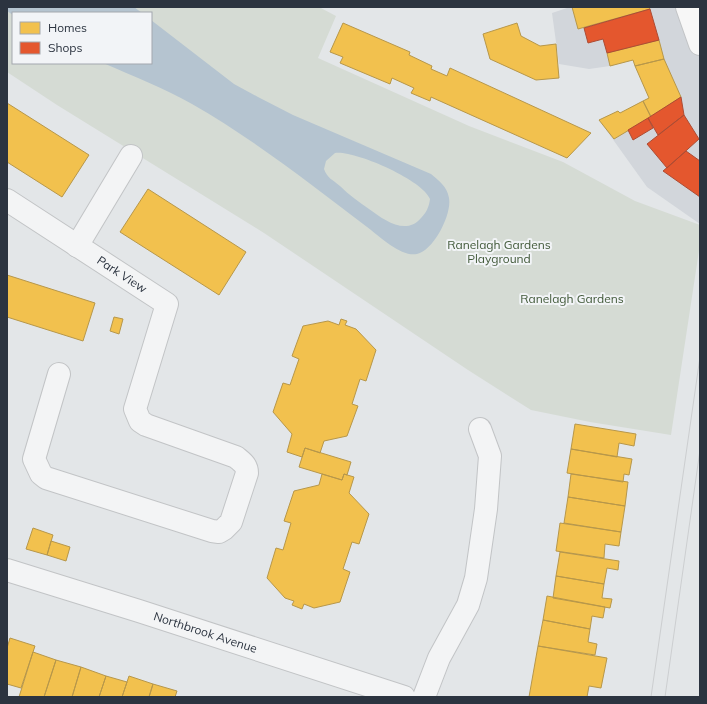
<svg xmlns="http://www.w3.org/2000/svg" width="707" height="704" font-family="Mulish,sans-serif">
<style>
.built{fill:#d2d6db}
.green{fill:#d5dbd4;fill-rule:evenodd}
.water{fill:#b5c4d0;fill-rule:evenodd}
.homes{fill:#f2c14e;stroke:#b7974a}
.shops{fill:#e4572e;stroke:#ad4c33}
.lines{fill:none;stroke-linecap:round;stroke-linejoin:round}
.minor-casing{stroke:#c2c4c6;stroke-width:24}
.secondary-casing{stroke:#c2c4c6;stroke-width:24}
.minor{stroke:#f3f4f5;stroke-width:22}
.secondary{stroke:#f7f7f7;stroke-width:22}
.tram{stroke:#ccced0;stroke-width:1}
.labels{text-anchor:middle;stroke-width:4;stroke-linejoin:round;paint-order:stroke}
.park-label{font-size:12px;fill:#425a3a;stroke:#f2f4f7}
.street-label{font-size:12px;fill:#2c3440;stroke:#f2f4f7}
</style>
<rect width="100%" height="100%" fill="#e3e6e8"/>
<!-- built -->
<path class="built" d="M 570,7 L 700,7 L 700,224 L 647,187 L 599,120 L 618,111 L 620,113 L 649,98 L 633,60 L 610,66 L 589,69 L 559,64 L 552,13 Z"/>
<!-- green -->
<path class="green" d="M 7,7 L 319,7 L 336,16 L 318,58 L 469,126 L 563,162 L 635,201 L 700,225 L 700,244 L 671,435 L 590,422 L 531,410 L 468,370 L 264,233 L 57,105 L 7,72 ZM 13,13 L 151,13 L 151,63 L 13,63 Z"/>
<!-- water -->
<path class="water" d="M 7,7 L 134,7 L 142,13 L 13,13 L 13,15 L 7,11 Z
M 151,20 L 234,84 L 258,97 L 293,115 L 431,174 C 439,181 447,186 449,198 C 452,214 434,250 417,254 C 402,257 382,239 371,230 C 313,186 255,140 192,104 C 164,88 133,76 103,63 L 151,63 ZM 335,153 C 354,150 423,180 430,199 C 429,207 426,213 421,218 C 406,236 384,220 369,209 C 359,202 349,195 340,186 C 333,180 327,178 324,169 L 326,161 Z"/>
<!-- homes -->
<path class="homes" d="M 572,7 L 649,7 L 650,9 L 578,29 Z
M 343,23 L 410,52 L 409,55 L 432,66 L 431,69 L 447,76 L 450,68 L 591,133 L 567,158 L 431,97 L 430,101 L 411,93 L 414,88 L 392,78 L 390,84 L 340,63 L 343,57 L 330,52 Z
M 517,23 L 521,36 L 540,46 L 556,44 L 559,78 L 536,80 L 490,59 L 483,34 Z
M 659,40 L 664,59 L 635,66 L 633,60 L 610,66 L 607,53 Z
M 664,59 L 681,97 L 651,117 L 643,101 L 649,98 L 635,66 Z
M 643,101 L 651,117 L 614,139 L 599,120 L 618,111 L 620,113 Z
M 7,103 L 89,155 L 62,197 L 7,162 Z
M 148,189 L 246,252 L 219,295 L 120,232 Z
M 7,275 L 95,303 L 83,341 L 7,317 Z
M 114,317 L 123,319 L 119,334 L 110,331 Z
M 341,319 L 347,321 L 345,325 L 356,329 L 376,350 L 366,381 L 360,379 L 352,404 L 358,406 L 347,436 L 324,441 L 320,453 L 305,448 L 302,457 L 287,452 L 292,434 L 273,412 L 283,383 L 290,385 L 299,359 L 292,356 L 303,326 L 328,321 L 339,325 Z
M 575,424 L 636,434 L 634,446 L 619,443 L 617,457 L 571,449 Z
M 305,448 L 351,462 L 347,475 L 344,474 L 342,480 L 299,467 Z
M 571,449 L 632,459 L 629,475 L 624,474 L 623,482 L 567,473 Z
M 322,474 L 342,480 L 344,474 L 354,477 L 349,493 L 369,514 L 359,544 L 352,542 L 343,569 L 350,572 L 340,602 L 314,608 L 304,604 L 302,609 L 292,605 L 294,601 L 285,598 L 267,578 L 276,548 L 283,550 L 291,523 L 284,521 L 294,491 L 319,485 Z
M 571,474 L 628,482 L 625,506 L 568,497 Z
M 568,497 L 625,506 L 621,532 L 564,523 Z
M 560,523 L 621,532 L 619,546 L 605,544 L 604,558 L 556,551 Z
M 33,528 L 53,535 L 47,555 L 26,549 Z
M 51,541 L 70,547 L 66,561 L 47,555 Z
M 560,552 L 619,561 L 618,570 L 607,568 L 604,584 L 556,576 Z
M 556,576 L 604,584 L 602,598 L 612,599 L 610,608 L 553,598 Z
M 547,596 L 605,607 L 603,618 L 592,616 L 590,629 L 543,620 Z
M 543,620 L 590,629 L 588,642 L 597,644 L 595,655 L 538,646 Z
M 10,638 L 35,646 L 21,688 L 7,684 L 7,648 Z
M 538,646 L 607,658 L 601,688 L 589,686 L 587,697 L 529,697 Z
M 33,652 L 56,660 L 44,697 L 19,697 Z
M 56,660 L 81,667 L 72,697 L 44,697 Z
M 81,667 L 106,676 L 99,697 L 72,697 Z
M 106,676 L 127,682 L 122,697 L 99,697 Z
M 129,676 L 153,684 L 149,697 L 122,697 Z
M 153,684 L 177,691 L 175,697 L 149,697 Z"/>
<!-- shops -->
<path class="shops" d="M 650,9 L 659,40 L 607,53 L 603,39 L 588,43 L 584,28 Z
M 681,97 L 684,115 L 658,135 L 648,118 Z
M 684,115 L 699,139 L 667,168 L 647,144 Z
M 648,118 L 653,128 L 633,140 L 628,130 Z
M 686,151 L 700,161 L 700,197 L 663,171 Z"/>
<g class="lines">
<defs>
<g id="minor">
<path id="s1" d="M 7,200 L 167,304 L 135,409 L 140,421 L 146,425 L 236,457 C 242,462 247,465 247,473 L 231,522 L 224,529 L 219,532 L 212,531 L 46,478 L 41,474 L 34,459 L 59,374"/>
<path d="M 77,246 L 131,156"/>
<path id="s2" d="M 7,570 L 139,611 L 404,697"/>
<path d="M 424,697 L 439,658 L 468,605 L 476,578 L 486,509 L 490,456 L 480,429"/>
</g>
<path id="secondary" d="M 687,7 L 700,44"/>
</defs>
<!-- minor casing -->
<use href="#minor" class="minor-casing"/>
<!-- secondary casing -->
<use href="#secondary" class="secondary-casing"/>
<!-- minor -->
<use href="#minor" class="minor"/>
<!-- secondary -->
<use href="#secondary" class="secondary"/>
<!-- tram -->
<path class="tram" d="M 651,697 L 700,357
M 665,697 L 700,450"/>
</g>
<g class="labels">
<!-- park labels -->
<g class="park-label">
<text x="499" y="249">Ranelagh Gardens<tspan x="499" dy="14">Playground</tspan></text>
<text x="572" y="303">Ranelagh Gardens</text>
</g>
<!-- street labels -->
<g class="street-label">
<text dy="4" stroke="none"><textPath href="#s1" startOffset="137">Park View</textPath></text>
<text dy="4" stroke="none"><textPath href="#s2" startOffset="208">Northbrook Avenue</textPath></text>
</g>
</g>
<!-- border -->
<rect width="707" height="704" fill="none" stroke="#2c3440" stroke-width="16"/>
<!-- legend -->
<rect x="12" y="12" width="140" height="52" fill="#f2f4f7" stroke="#a3a7ae"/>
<rect x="20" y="22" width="20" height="12" fill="#f2c14e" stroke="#a3a7ae"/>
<text x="48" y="32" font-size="12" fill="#2c3440">Homes</text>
<rect x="20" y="42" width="20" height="12" fill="#e4572e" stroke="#a3a7ae"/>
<text x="48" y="52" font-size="12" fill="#2c3440">Shops</text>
</svg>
